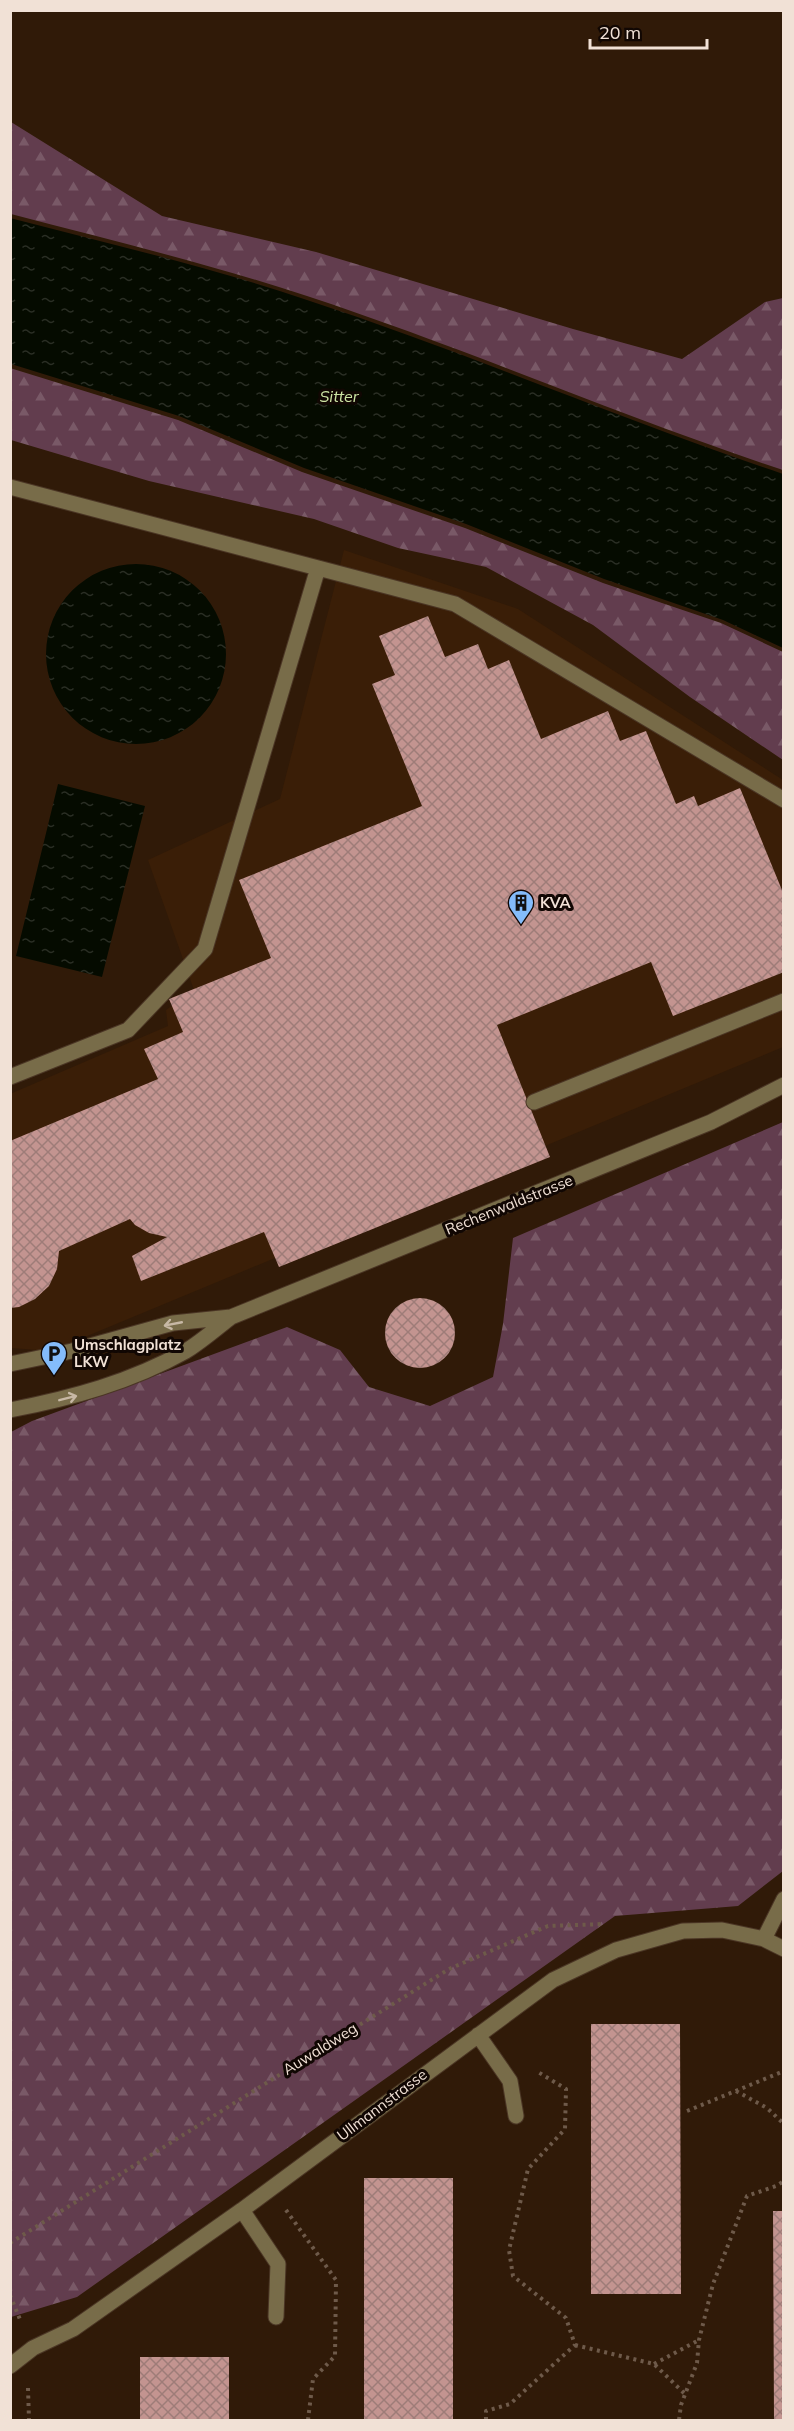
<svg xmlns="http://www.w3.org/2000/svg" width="794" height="2431" font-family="Mulish,sans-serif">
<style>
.built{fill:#3a1e07}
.forest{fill:url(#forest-firs)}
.water{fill:url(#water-ripples)}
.building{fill:url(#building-cross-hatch)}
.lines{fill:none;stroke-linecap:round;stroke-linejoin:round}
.minor-casing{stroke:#4b3625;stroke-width:17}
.path{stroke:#6e5a4a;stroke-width:4;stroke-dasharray:3 4.5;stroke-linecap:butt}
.minor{stroke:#786c49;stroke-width:15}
.oneway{stroke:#c7b8a5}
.labels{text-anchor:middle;stroke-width:6;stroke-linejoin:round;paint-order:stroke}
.poi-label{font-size:15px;font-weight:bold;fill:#f1e1d6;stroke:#110703;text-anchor:start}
.street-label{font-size:15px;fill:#f1e1d6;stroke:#110703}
.water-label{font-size:16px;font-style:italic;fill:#cce3a3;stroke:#110703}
</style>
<defs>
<pattern id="forest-firs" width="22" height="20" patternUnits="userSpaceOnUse" patternTransform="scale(1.5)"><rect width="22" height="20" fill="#623d4e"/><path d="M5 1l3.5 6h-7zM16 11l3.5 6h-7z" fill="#795967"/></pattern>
<pattern id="water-ripples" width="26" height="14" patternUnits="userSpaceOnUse" patternTransform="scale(1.5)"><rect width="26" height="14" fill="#050b00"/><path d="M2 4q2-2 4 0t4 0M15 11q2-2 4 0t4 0" fill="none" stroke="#2a2e24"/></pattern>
<pattern id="building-cross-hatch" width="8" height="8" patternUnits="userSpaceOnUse" patternTransform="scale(1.5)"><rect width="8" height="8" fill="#c39490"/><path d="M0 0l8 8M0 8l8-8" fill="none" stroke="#9e7c78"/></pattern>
</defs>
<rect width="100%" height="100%" fill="#301a08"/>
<!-- built -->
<path class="built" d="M 344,550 L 518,609 L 783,780 L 783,1047 L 51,1351 L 11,1348 L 10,1094 L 168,1026 L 166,1010 L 194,990 L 148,860 L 280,799 Z"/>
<!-- forest -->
<path class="forest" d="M 11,122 L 162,216 L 316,252 L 573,329 L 682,359 L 765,302 L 783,298 L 783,470 C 623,417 468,349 307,296 C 210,264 110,240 11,214 Z
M 10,368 L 178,420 L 302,472 L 465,528 L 603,583 L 721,623 L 783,652 L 783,760 L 690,697 L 593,625 L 486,567 L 398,548 L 314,519 L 149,481 L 11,440 Z
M 783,1122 L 783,1871 L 738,1906 L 615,1916 L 77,2297 L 11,2317 L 11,1432 L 32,1421 L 287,1327 L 340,1350 L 369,1387 L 430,1406 L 493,1377 L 503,1324 L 513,1238 Z"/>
<!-- water -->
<path class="water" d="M 10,218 C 110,244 210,267 307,300 C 468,353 623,420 783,474 L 783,648 L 723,620 L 604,579 L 466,524 L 304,468 L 179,416 L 11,364 Z
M46 654a90 90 0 1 1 180 0a90 90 0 1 1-180 0Z
M 58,784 L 145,806 L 102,977 L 16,956 Z"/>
<!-- building -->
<path class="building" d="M 428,616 L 445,657 L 478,644 L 488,669 L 509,660 L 541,739 L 608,711 L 620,741 L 646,731 L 676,804 L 694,796 L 698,806 L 740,788 L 784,895 L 784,972 L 673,1016 L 651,962 L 497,1025 L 550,1157 L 279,1267 L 264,1232 L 141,1281 L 132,1256 L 167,1237 L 149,1233 L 135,1225 L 130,1219 L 59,1251 L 57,1269 L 49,1286 L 35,1299 L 19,1307 L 10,1308 L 10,1141 L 158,1079 L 144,1049 L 183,1032 L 169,999 L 271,958 L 239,880 L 422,806 L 372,684 L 395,675 L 379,636 Z
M385 1333a35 35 0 1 1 70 0a35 35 0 1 1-70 0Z
M 591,2024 L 680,2024 L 681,2294 L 591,2294 Z
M 364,2178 L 453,2178 L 453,2420 L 364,2420 Z
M 773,2211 L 784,2211 L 784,2420 L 774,2420 Z
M 140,2357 L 229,2357 L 229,2420 L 140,2420 Z"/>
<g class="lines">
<defs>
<path id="minor" d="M 10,487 L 318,568 L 205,949 L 128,1030 L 10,1077
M 318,568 L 455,604 L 784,800
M 534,1102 L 784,1001
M 10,1364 L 72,1351 L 173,1323 L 231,1317
M 10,1410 C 72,1398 131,1382 186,1351 C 202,1341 217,1328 231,1317 L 711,1122 L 784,1085
M 764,1939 L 784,1899
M 478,2035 L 510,2081 L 516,2116
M 242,2210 L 278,2264 L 276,2317
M 10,2366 L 33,2348 L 73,2329 L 242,2210 L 553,1980 L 616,1950 L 683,1931 L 722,1930 L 764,1939 L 784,1949"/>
</defs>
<!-- minor casing -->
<use href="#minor" class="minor-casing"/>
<!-- path -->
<path class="path" d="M 736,2091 L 767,2108 L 784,2124
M 687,2111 L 784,2071
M 286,2210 L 336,2280 L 335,2356 L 313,2379 L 308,2420
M 10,2243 L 449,1969 L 548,1926 L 604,1924
M 10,2295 L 21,2322
M 575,2345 L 654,2364 L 685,2394
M 654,2364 L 699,2340
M 28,2388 L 29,2420
M 486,2420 L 486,2411 L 510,2404 L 575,2345 L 566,2318 L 513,2276 L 509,2250 L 528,2169 L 565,2129 L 566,2089 L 538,2072
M 679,2420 L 681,2405 L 697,2363 L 699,2340 L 713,2284 L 747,2196 L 776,2186 L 784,2181"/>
<!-- minor -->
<use href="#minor" class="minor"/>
</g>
<!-- one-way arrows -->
<defs><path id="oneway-shaft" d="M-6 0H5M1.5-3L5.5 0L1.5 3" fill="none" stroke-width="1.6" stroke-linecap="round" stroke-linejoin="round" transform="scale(1.5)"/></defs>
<g class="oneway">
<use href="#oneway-shaft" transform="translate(173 1324) rotate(169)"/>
<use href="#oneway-shaft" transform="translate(68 1398) rotate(-14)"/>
</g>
<!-- icons -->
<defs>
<symbol id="building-pin" viewBox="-11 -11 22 30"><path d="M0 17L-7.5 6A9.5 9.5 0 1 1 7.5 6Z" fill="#84bcfb" stroke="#110703"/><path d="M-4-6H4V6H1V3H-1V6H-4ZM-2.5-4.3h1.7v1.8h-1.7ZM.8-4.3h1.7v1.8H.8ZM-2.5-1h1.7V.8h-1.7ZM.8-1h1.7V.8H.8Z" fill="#111"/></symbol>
<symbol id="parking-pin" viewBox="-11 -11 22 30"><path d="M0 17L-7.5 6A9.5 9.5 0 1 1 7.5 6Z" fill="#84bcfb" stroke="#110703"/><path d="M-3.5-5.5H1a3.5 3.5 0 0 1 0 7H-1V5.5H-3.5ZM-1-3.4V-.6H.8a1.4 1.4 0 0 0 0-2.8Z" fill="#111"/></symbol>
</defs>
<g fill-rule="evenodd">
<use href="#building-pin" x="506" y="888" width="30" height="40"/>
<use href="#parking-pin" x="39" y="1339" width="30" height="40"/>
</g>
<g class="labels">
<!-- poi labels -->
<g class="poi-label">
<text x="540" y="908">KVA</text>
<text x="74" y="1350">Umschlagplatz<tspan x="74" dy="17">LKW</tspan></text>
</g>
<!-- street labels -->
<g class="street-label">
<text transform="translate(509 1205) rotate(-22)" y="5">Rechenwaldstrasse</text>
<text transform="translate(320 2049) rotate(-32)" y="5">Auwaldweg</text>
<text transform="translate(382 2105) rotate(-37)" y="5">Ullmannstrasse</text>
</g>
<!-- water labels -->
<g class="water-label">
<text x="339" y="402">Sitter</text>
</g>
</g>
<!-- border -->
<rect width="794" height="2431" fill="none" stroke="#f1e1d6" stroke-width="24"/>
<!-- scale -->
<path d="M590 39v9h117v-9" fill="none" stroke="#f1e1d6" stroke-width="3"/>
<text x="599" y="39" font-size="18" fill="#f1e1d6" stroke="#110703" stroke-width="4.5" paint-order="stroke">20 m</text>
</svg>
